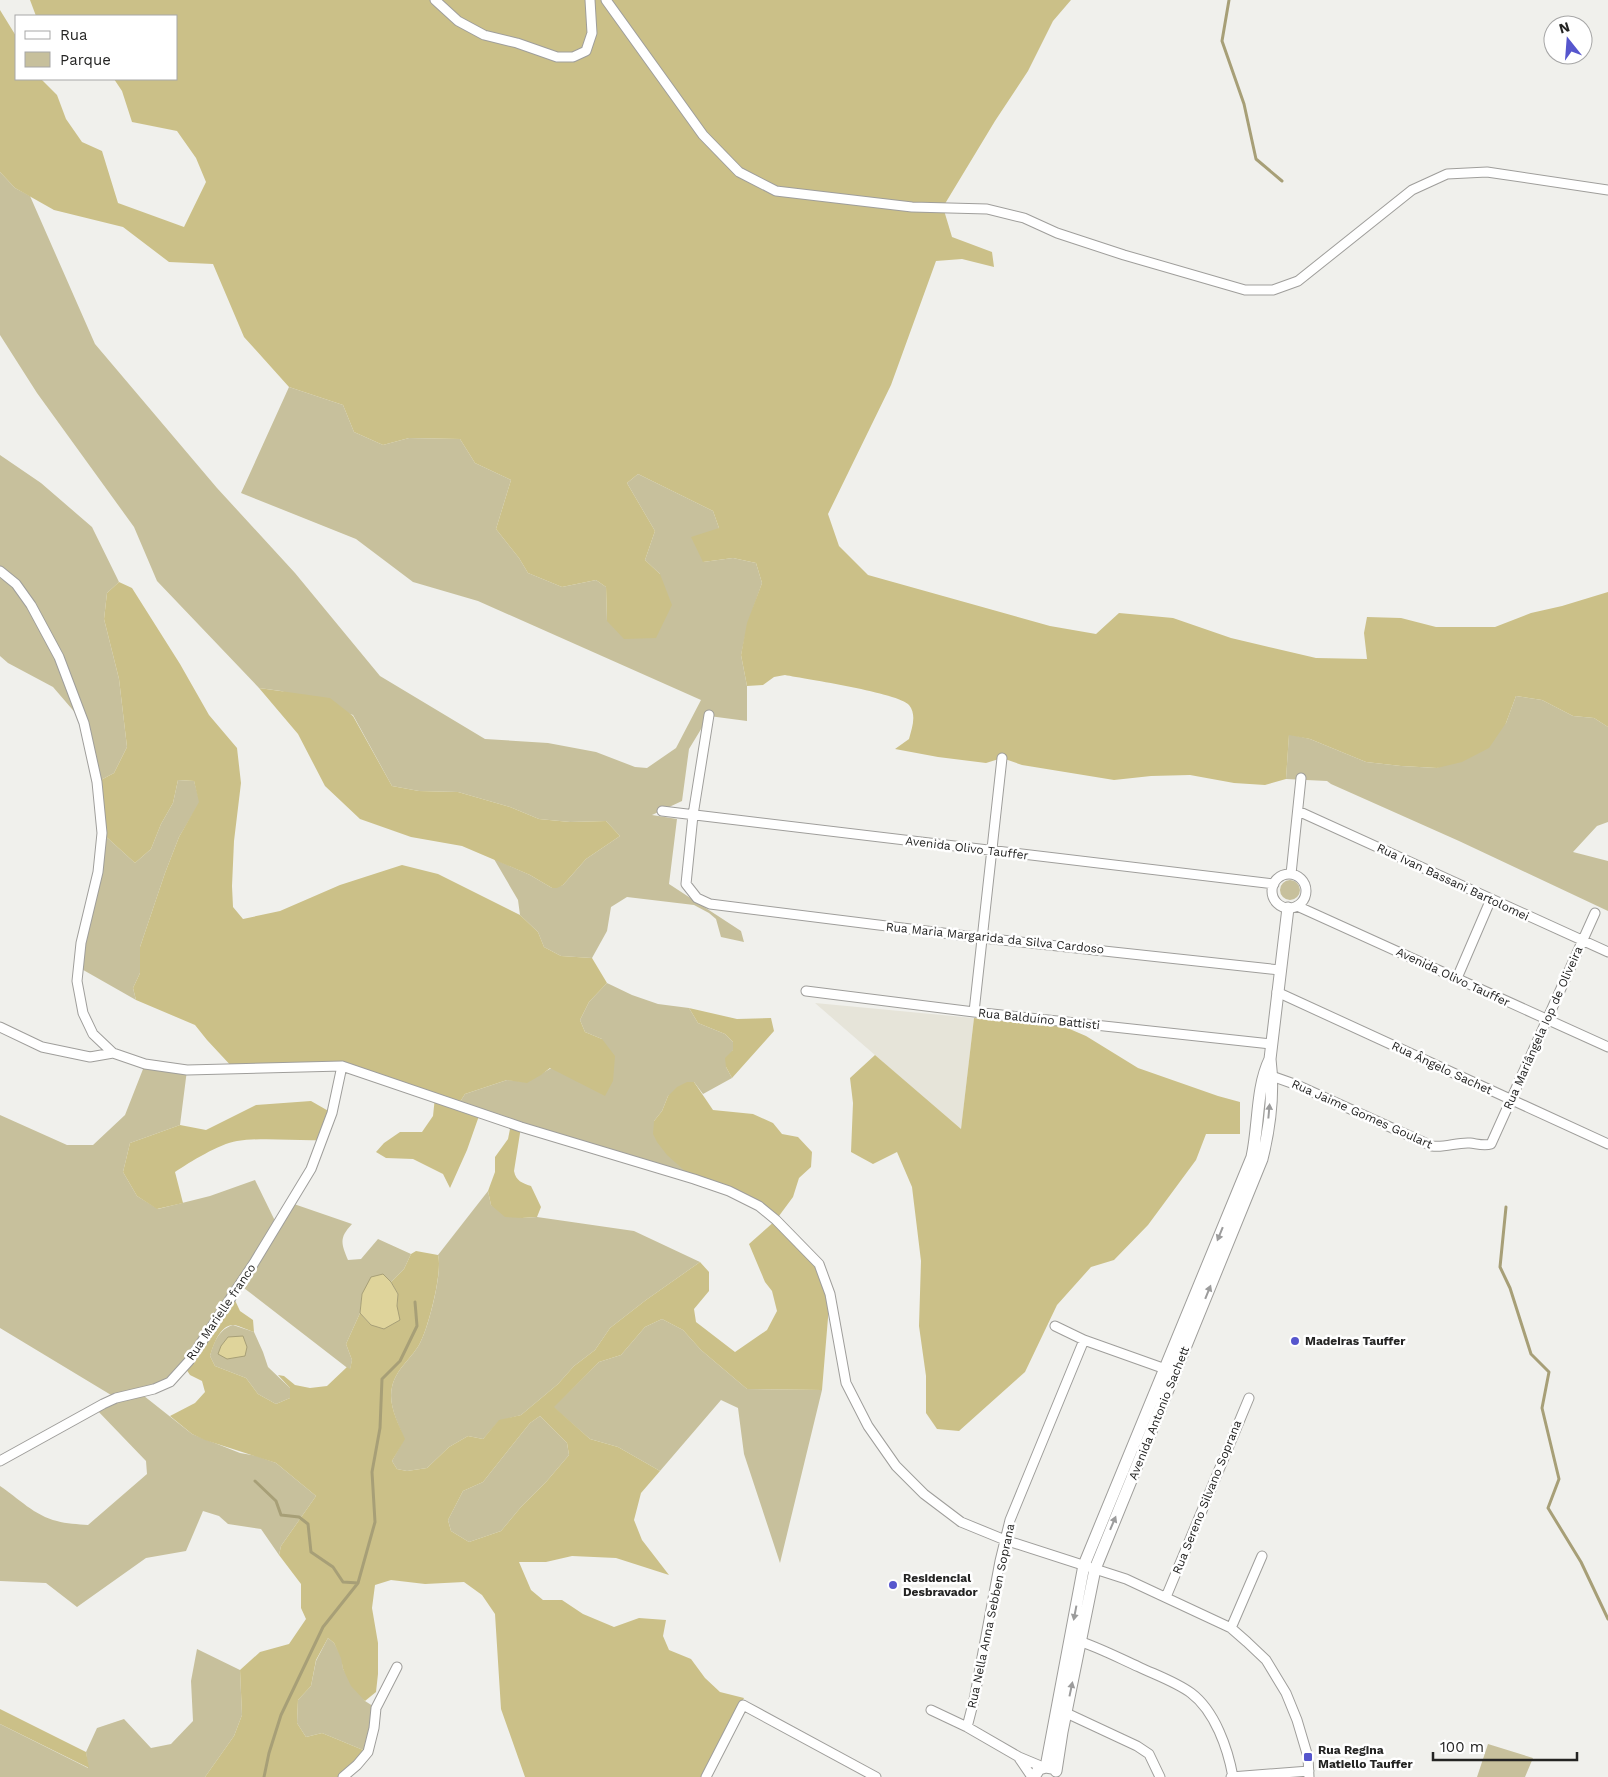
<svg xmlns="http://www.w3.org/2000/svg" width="1608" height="1777" font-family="'Work Sans',sans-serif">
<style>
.built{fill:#e6e4d9}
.green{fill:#c7c09c}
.forest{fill:#cbc088;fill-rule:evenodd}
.water{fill:#dfd49b;stroke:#a79f77}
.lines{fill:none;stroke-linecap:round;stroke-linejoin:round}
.stream{stroke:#a79f77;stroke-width:3}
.minor-casing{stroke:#9f9e9b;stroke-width:11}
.tertiary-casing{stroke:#9f9e9b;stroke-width:13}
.minor{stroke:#fff;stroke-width:9}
.tertiary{stroke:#fff;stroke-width:11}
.oneway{fill:#9c9c9c}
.poi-dot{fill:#5656cd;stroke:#fff;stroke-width:2}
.labels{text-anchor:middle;stroke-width:5;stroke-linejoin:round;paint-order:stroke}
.street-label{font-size:12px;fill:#242423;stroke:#fff}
.poi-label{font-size:12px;font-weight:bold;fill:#242423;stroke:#fff;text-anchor:start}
</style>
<rect width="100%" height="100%" fill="#f0f0ec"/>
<!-- built -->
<path class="built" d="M 815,1003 L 974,1018 L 961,1130 L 875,1055 Z"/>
<!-- green -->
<path class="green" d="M 0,172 L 15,188 L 30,196 L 95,344 L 217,488 L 295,573 L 380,676 L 485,739 L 548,743 L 596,752 L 635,767 L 647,768 L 676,748 L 701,700 L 478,601 L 413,582 L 356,539 L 241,493 L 289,387 L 343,405 L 354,432 L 383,445 L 409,438 L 460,439 L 475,463 L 511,480 L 496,529 L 519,558 L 528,573 L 562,587 L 596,580 L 606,587 L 607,621 L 660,574 L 645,560 L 655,531 L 627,483 L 638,474 L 713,511 L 719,528 L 703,562 L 733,558 L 756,563 L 762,583 L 748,623 L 741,655 L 747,686 L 747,721 L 709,716 L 689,749 L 682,801 L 652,815 L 677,819 L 669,884 L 741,931 L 744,942 L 721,937 L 716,919 L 709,913 L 694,905 L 627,897 L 611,907 L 607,931 L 592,958 L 561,956 L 544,947 L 538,932 L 520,915 L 518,900 L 494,859 L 530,875 L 552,888 L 563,885 L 586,859 L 620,836 L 606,821 L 570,822 L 539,819 L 510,807 L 458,792 L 419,791 L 392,786 L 353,715 L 281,691 L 259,688 L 157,581 L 134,527 L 37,393 L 0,335 Z
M 0,455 L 41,483 L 92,527 L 119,582 L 107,593 L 104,619 L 119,679 L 127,747 L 114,773 L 97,782 L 84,723 L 53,687 L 8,663 L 0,656 L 0,578 L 14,583 L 0,571 Z
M 1516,696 L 1542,700 L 1573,716 L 1594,718 L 1608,727 L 1608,822 L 1597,826 L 1573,852 L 1608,861 L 1608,911 L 1459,841 L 1331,784 L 1327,781 L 1286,779 L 1289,734 L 1310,739 L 1366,762 L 1401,766 L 1437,768 L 1506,723 Z
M 178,780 L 194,781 L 200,802 L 179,837 L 165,873 L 140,947 L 140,973 L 133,988 L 136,1000 L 78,967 L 102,833 L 135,863 L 151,849 L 161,824 L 173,803 Z
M1280 890a10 10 0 1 1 20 0a10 10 0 1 1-20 0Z
M 607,983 L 632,995 L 658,1004 L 689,1008 L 698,1023 L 725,1034 L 733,1042 L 733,1050 L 726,1067 L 732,1078 L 703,1094 L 694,1082 L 668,1096 L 662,1111 L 654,1121 L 694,1179 L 458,1105 L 465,1094 L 507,1080 L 527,1082 L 602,1039 L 585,1032 L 580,1020 L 589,1002 Z
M 145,1064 L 187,1070 L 180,1125 L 130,1143 L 123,1172 L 137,1196 L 158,1209 L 210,1196 L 255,1180 L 277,1225 L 291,1203 L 352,1224 C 339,1238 341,1243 348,1260 L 361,1259 L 378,1239 L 411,1254 L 404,1269 L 391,1282 L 383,1274 L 362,1294 L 360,1313 L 346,1344 L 352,1360 L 350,1370 L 240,1285 L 170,1382 L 139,1392 L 192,1434 L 240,1453 L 257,1456 L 276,1463 L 316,1496 L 281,1546 L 279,1555 L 261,1529 L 228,1524 L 219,1516 L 203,1511 L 186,1551 L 146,1558 L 77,1607 L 46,1583 L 0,1581 L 0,1486 C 18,1498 35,1516 57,1521 C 66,1524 78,1524 88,1525 L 147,1474 L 146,1461 L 95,1408 L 116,1398 L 0,1328 L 0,1115 L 67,1145 L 93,1145 L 125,1115 Z
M 488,1191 L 491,1205 L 522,1218 L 537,1217 L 634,1231 L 700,1262 L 646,1300 L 610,1328 L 595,1350 L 574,1366 L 558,1384 L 521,1415 L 499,1421 L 483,1439 L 468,1436 L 449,1447 L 427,1468 L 407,1471 L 397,1469 L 392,1461 L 404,1439 C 398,1423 388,1405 392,1387 C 396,1369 410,1360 419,1345 C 428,1330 443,1272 438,1255 Z
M 662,1319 L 683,1330 L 701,1350 L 747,1389 L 822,1390 L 780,1563 L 744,1454 L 738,1408 L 721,1400 L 660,1471 L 618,1447 L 590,1439 L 553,1407 L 599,1362 L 621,1355 L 645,1327 Z
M 233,1325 L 254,1332 L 263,1352 L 268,1367 L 290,1388 L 290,1398 L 276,1404 L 258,1394 L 246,1378 L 215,1366 L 210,1356 C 214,1342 219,1329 233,1325 Z
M 540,1416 L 567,1443 L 569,1455 L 546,1482 L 521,1507 L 501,1531 L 469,1542 L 451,1531 L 448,1520 L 463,1491 L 483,1482 L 530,1423 Z
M 328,1638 L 334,1643 L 342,1658 L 343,1669 L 365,1701 L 376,1708 L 368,1752 L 322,1733 L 306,1737 L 297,1723 L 298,1700 L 311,1686 L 316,1661 Z
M 197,1649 L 240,1670 L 242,1715 L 234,1736 L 205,1777 L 0,1777 L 0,1724 L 88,1768 L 86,1752 L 97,1728 L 124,1719 L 151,1748 L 171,1744 L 193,1721 L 191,1681 Z
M 1488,1744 L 1533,1758 L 1525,1777 L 1477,1777 Z"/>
<!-- forest -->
<path class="forest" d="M 30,0 L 1071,0 L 1053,21 L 1028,71 L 995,121 L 943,207 L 952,237 L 992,252 L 994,267 L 962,259 L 936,261 L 891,385 L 828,514 L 839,546 L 868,575 L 1050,626 L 1096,634 L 1119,613 L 1173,618 L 1231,638 L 1316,658 L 1367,659 L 1364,633 L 1367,617 L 1401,618 L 1436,627 L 1495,627 L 1531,613 L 1562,606 L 1608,592 L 1608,727 L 1594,718 L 1573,716 L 1542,700 L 1516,696 L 1506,723 L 1489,748 L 1462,762 L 1437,768 L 1401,766 L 1366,762 L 1310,739 L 1289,735 L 1286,779 L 1265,785 L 1234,783 L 1190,775 L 1151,776 L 1114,780 L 1022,765 L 1002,758 L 986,763 L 938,757 L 895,749 L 909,739 C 912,728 917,715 909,705 C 899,693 806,679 785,675 L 774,677 L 763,685 L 747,686 L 741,655 L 747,623 L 762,583 L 756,563 L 733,558 L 703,562 L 691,537 L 719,528 L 713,511 L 638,474 L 627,483 L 655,531 L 645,560 L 660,574 L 672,605 L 656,638 L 624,639 L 607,621 L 606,587 L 596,580 L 562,587 L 528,573 L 519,558 L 496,529 L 511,480 L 475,463 L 460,439 L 409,438 L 383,445 L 354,432 L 343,405 L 289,387 L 244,337 L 213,264 L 169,262 L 123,227 L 54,210 L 15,188 L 0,172 L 0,10 L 16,36 L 16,79 L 41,79 L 57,95 L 66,119 L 82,142 L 102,151 L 118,203 L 184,227 L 206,182 L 196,158 L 177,131 L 132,122 L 122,91 L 114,79 L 176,79 L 176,16 L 36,16 Z
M 119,582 L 132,588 L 180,664 L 209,715 L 237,748 L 241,783 L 234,841 L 232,886 L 233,907 L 243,919 L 280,911 L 340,885 L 402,865 L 438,874 L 520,915 L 538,932 L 544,947 L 561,956 L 592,958 L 607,983 L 589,1002 L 580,1020 L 585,1032 L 602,1039 L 615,1056 L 613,1081 L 605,1096 L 550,1068 L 541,1075 L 527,1083 L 507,1080 L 465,1094 L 458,1105 L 480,1113 L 467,1150 L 450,1188 L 443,1174 L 413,1159 L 386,1158 L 376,1152 L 384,1143 L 400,1132 L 422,1132 L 433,1116 L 435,1097 L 342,1066 L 234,1069 L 207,1040 L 195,1025 L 136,1000 L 133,988 L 140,973 L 140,947 L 165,873 L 179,837 L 199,802 L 194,781 L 178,780 L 173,803 L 161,824 L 151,849 L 135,863 L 102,833 L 97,782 L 114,773 L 127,747 L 119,679 L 104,619 L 107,593 Z
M 259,688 L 330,698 L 353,716 L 392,786 L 419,791 L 458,792 L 510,807 L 539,819 L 570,822 L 606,821 L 620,836 L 586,859 L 563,885 L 557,888 L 552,888 L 530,875 L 462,846 L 411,837 L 360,819 L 325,786 L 298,734 Z
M 689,1008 L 737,1019 L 771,1018 L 774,1031 L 732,1078 L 726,1067 L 725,1058 L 733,1050 L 733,1042 L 725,1034 L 698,1023 Z
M 974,1018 L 1065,1027 L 1086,1036 L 1138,1068 L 1218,1096 L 1240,1102 L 1240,1134 L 1206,1134 L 1196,1160 L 1148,1225 L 1114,1260 L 1091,1267 L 1057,1305 L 1025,1372 L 959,1431 L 937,1429 L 926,1413 L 926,1376 L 919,1326 L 921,1261 L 912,1187 L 897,1152 L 873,1164 L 851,1152 L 853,1103 L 850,1078 L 875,1055 L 961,1129 Z
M 687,1082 L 694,1082 L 713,1110 L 753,1114 L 773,1123 L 782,1134 L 798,1137 L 812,1152 L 811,1167 L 799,1178 L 793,1197 L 776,1220 L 819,1264 L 830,1294 L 822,1390 L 747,1389 L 701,1350 L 683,1330 L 662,1319 L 645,1327 L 621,1355 L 599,1362 L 554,1407 L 590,1439 L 618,1447 L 660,1471 L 641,1493 L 634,1520 L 642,1540 L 669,1575 L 616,1558 L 572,1556 L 546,1562 L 519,1562 L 531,1590 L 543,1600 L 562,1600 L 583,1614 L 614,1627 L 639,1618 L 666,1620 L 663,1636 L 669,1650 L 691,1659 L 705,1678 L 720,1692 L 744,1698 L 702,1777 L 525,1777 L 501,1709 L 495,1614 L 482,1595 L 464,1582 L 425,1584 L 391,1580 L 375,1585 L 372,1608 L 378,1643 L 378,1674 L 376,1692 L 365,1701 L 351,1686 L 343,1669 L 341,1658 L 334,1643 L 328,1638 L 316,1660 L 311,1686 L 298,1700 L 297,1723 L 306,1737 L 322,1733 L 368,1752 L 343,1777 L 205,1777 L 234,1736 L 242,1715 L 240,1670 L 260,1652 L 289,1644 L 306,1619 L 301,1608 L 301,1584 L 279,1555 L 281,1546 L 316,1496 L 276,1463 L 205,1440 L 192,1434 L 170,1416 L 195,1403 L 205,1392 L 202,1381 L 190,1375 L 184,1366 L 233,1296 L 240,1311 L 253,1320 L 254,1332 C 248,1330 240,1326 234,1325 C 220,1324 213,1346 210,1356 L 215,1366 L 246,1378 L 258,1394 L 276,1404 L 290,1398 L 290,1388 L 278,1375 L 284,1376 L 295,1385 L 310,1388 L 327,1386 L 347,1367 L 350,1369 L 352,1360 L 346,1344 L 360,1313 L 371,1325 L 397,1306 L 398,1294 L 391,1282 L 404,1269 L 411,1254 L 416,1251 L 438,1255 C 443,1271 428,1330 419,1345 C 410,1360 396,1369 392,1387 C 388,1405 398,1423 405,1439 L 392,1461 L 397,1469 L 407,1471 L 427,1468 L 449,1447 L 468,1436 L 483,1439 L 499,1420 L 521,1415 L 558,1384 L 574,1366 L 595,1350 L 610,1328 L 646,1300 L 700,1262 L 709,1272 L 709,1291 L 694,1309 L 696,1322 L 735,1352 L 767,1330 L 777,1311 L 772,1291 L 765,1282 L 749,1244 L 776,1220 L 759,1206 L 694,1179 L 667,1155 L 657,1142 L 653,1134 L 654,1121 L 662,1111 L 668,1096 L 677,1087 ZM 540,1416 L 567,1443 L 569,1455 L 546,1482 L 521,1507 L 501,1531 L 469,1542 L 451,1531 L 448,1520 L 463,1491 L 483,1482 L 530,1423 Z
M 311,1101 L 332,1113 L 322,1140 C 294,1141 265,1137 237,1141 C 219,1144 190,1162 175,1172 L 183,1203 L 157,1209 L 137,1196 L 123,1172 L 130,1143 L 180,1125 L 206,1130 L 256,1105 Z
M 511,1124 L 521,1127 L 514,1171 C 516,1181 522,1183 531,1186 L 541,1207 L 537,1217 L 522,1218 L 505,1217 L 491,1205 L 488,1191 L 495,1172 L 495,1157 L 508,1139 Z
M 0,1709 L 86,1752 L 89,1768 L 0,1724 Z"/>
<!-- water -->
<path class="water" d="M 383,1274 L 391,1282 L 398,1294 L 397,1306 L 400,1320 L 384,1329 L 371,1325 L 360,1313 L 362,1294 L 371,1277 Z
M 243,1336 L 247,1347 L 245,1356 L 227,1359 L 218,1354 L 221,1346 L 228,1337 Z"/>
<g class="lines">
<!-- stream -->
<path class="stream" d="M 1229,0 L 1222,41 L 1244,104 L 1256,159 L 1282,181
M 1506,1207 L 1500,1267 L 1510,1288 L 1531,1354 L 1549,1372 L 1542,1408 L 1559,1479 L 1548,1508 L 1581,1562 L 1608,1619
M 255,1481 L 276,1501 L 281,1515 L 299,1517 L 308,1524 L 311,1552 L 333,1567 L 343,1582 L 358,1583
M 264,1777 L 269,1753 L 281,1715 L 323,1627 L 358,1583 L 375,1522 L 372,1472 L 380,1428 L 382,1379 L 400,1361 L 417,1326 L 415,1302"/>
<defs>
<path id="minor" d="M 435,0 L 458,21 L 484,35 L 517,43 L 557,57 L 573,57 L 586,51 L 592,33 L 590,0
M 606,0 L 703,135 L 739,172 L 776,191 L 912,207 L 987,209 L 1024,218 L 1057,233 L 1124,255 L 1245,290 L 1273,290 L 1298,281 L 1412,190 L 1447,174 L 1487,172 L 1608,190
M 0,571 L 16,584 L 31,605 L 59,657 L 84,723 L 97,782 L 102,833 L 98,872 L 81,943 L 77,981 L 83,1013 L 93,1034 L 113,1053 L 145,1064 L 187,1070 L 342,1066 L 521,1127 L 694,1179 L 729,1191 L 759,1206 L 776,1220 L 819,1264 L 830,1294 L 846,1383 L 868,1426 L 896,1466 L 924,1494 L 961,1522 L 1005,1540 L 1126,1579 L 1231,1628 L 1247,1642 L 1266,1660 L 1286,1693 L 1297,1720 L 1308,1757 L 1309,1777
M 709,715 L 693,815 L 686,884 L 697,898 L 710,904 L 983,938 L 1280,970
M 662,811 L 1274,884
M 1298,811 L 1608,952
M 1291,874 L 1301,778
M1272 891a17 17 0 1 1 34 0a17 17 0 1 1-34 0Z
M 1297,906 L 1608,1047
M 1457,978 L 1491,899
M 806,991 L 974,1012 L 1271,1044
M 1277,992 L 1608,1144
M 974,1012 L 1002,758
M 0,1027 L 42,1047 L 90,1057 L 113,1053
M 1266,1074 L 1297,1085 L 1432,1146 C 1445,1148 1457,1142 1470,1143 C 1478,1144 1484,1146 1491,1144 L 1595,913
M 1055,1326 L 1084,1340 L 1171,1371
M 0,1461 L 103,1404 L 116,1398 L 154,1389 L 170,1382 L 189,1361 L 254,1263 L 311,1169 L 332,1113 L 342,1066
M 1166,1597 L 1249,1398
M 1231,1628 L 1262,1556
M 1076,1640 C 1098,1647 1119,1658 1139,1667 C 1156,1675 1176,1682 1191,1693 C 1215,1711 1228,1749 1233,1777
M 931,1710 L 967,1727 L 1019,1757 L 1043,1767
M 1062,1711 L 1137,1746 L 1149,1754 L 1160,1777
M 967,1727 L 974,1700 L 1000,1561 L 1010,1520 L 1084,1340
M 1019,1758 L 1032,1777
M 343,1777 L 357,1765 L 368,1752 L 374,1728 L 376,1708 L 397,1667
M 706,1777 L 743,1705 L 876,1777
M 1231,1777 L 1309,1771"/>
<path id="tertiary" d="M 1046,1767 L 1084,1565 L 1252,1157 C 1259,1125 1256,1088 1270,1059
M 1056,1771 L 1062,1732 L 1095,1569 L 1262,1159 C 1270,1127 1274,1091 1270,1059 L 1288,908
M 1034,1777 L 1039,1769 L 1046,1767 L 1052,1768"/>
</defs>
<!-- minor casing -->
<use href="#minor" class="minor-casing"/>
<!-- tertiary casing -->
<use href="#tertiary" class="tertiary-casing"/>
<!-- minor -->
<use href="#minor" class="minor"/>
<!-- tertiary -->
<use href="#tertiary" class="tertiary"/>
</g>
<!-- one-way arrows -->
<defs><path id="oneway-solid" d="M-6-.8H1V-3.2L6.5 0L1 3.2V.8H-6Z" transform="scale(1.25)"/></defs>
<g class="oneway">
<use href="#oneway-solid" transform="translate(1269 1111) rotate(-85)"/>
<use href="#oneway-solid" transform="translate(1220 1234) rotate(112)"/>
<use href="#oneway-solid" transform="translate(1208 1292) rotate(-68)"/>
<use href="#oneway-solid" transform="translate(1113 1523) rotate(-67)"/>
<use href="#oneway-solid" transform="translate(1075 1613) rotate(101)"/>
<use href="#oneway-solid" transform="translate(1071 1689) rotate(-78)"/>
</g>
<!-- markers -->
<g class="poi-dot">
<circle cx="1295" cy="1341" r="5"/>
<circle cx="893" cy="1585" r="5"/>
<rect x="1303" y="1752" width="10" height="10" rx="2.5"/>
</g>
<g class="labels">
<!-- street labels -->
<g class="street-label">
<text transform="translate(967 848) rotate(7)" y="4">Avenida Olivo Tauffer</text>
<text transform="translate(1453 882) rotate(25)" y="4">Rua Ivan Bassani Bartolomei</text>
<text transform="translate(995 938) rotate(6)" y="4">Rua Maria Margarida da Silva Cardoso</text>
<text transform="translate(1453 977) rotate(25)" y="4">Avenida Olivo Tauffer</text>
<text transform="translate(1039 1019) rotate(6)" y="4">Rua Balduíno Battisti</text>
<text transform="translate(1543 1028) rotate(-66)" y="4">Rua Mariângela Iop de Oliveira</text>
<text transform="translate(1442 1068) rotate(25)" y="4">Rua Ângelo Sachet</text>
<text transform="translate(1362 1114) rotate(24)" y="4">Rua Jaime Gomes Goulart</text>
<text transform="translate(221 1312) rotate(-56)" y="4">Rua Marielle franco</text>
<text transform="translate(1159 1413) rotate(-68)" y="4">Avenida Antonio Sachett</text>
<text transform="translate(1207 1497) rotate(-68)" y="4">Rua Sereno Silvano Soprana</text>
<text transform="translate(991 1616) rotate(-78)" y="4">Rua Nella Anna Sebben Soprana</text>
</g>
<!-- poi labels -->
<g class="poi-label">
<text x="1305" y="1345">Madeiras Tauffer</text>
<text x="903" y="1582">Residencial<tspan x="903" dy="14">Desbravador</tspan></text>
<text x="1318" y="1754">Rua Regina<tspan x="1318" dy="14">Matiello Tauffer</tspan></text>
</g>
</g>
<!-- legend -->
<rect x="15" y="15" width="162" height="65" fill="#ffffff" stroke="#a7a7a7"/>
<rect x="25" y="31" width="25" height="8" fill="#ffffff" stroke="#a7a7a7"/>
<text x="60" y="40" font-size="15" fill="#242423">Rua</text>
<rect x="25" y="52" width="25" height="15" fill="#c7c09c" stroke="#a7a7a7"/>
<text x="60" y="65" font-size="15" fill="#242423">Parque</text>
<!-- north arrow -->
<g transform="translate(1568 40) rotate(343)"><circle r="24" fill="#ffffff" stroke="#a7a7a7"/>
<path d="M0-4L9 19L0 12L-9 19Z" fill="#5656cd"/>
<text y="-8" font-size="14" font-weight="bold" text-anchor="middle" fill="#242423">N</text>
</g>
<!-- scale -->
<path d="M1433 1752v8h144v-8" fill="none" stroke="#242423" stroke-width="2.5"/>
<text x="1440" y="1752" font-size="15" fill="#242423" stroke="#ffffff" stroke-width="4" paint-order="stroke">100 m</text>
</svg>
